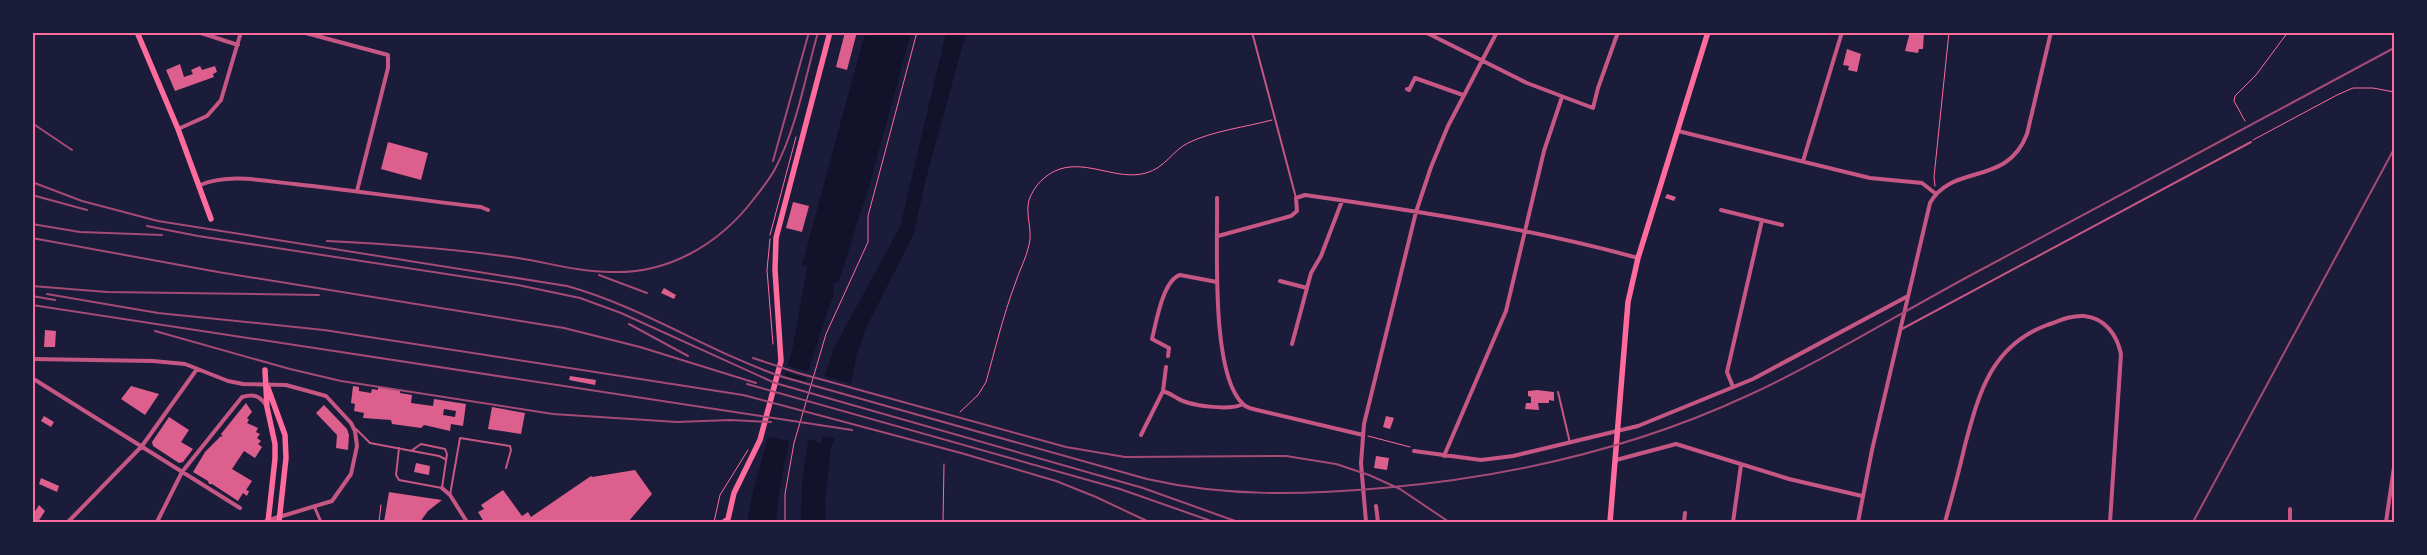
<svg xmlns="http://www.w3.org/2000/svg" width="2427" height="555" font-family="'Nunito Sans',sans-serif">
<style>
.water{fill:#12122b}
.pier{fill:#1b1b3a}
.building{fill:#dd5f8e;fill-rule:evenodd}
.lines{fill:none;stroke-linecap:round;stroke-linejoin:round}
.path{stroke:#ff6b9d;stroke-width:1}
.service{stroke:#c65784;stroke-width:2}
.pedestrian{stroke:#c65784;stroke-width:3}
.minor{stroke:#c65784;stroke-width:4}
.tertiary{stroke:#c65784;stroke-width:5}
.secondary{stroke:#ff6b9d;stroke-width:5.5}
.rail{stroke:#a44b75;stroke-width:2}
.neatline{fill:none;stroke:#ff6b9d;stroke-width:2}
</style>
<rect width="100%" height="100%" fill="#1b1b3a"/>
<!-- water -->
<path class="water" d="M 865,33 L 911,33 L 870,183 L 839,281 L 834,284 L 833,296 C 808,369 783,445 776,522 L 747,522 L 753,491 L 793,346 L 807,267 L 802,265 Z
M 946,33 L 966,33 L 925,182 L 914,233 L 868,324 L 857,353 L 846,410 L 831,447 L 825,501 L 826,522 L 801,522 C 800,460 814,407 834,348 L 900,227 Z"/>
<!-- pier -->
<path class="pier" d="M 786,365 L 810,372 L 809,379 L 785,372 L 784,375 L 808,382 L 794,435 L 791,442 L 773,437 L 764,439 Z
M 823,376 L 853,384 L 848,410 L 838,439 L 823,436 L 821,443 L 805,438 Z"/>
<!-- building -->
<path class="building" d="M 845,32 L 857,32 L 847,70 L 836,67 Z
M 1910,32 L 1924,32 L 1923,49 L 1919,49 L 1918,53 L 1905,51 Z
M 1847,49 L 1861,54 L 1857,72 L 1848,70 L 1849,66 L 1843,65 Z
M 180,64 L 184,77 L 193,74 L 191,70 L 200,66 L 202,70 L 215,66 L 217,72 L 213,74 L 214,77 L 175,91 L 166,70 Z
M 388,142 L 428,153 L 421,180 L 381,169 Z
M 1667,194 L 1676,197 L 1674,201 L 1665,198 Z
M 793,202 L 809,206 L 802,232 L 786,228 Z
M 664,288 L 676,295 L 674,299 L 661,293 Z
M 45,330 L 56,331 L 55,347 L 44,347 Z
M 570,376 L 596,380 L 595,385 L 569,380 Z
M 131,386 L 159,394 L 145,415 L 121,399 Z
M 353,386 L 359,387 L 359,391 L 371,393 L 372,389 L 378,390 L 378,387 L 400,390 L 400,393 L 412,395 L 411,403 L 433,406 L 434,399 L 466,404 L 463,426 L 451,424 L 450,431 L 424,425 L 421,428 L 392,424 L 391,420 L 363,418 L 364,413 L 354,411 L 355,404 L 351,403 ZM 444,409 L 456,411 L 455,417 L 443,415 Z
M 1537,390 L 1554,392 L 1554,401 L 1549,400 L 1549,403 L 1538,403 L 1539,410 L 1525,409 L 1526,403 L 1531,403 L 1531,397 L 1528,396 L 1528,391 Z
M 246,403 L 252,412 L 247,418 L 249,420 L 247,423 L 258,428 L 256,432 L 260,434 L 257,438 L 261,441 L 258,444 L 262,447 L 255,458 L 244,451 L 232,469 L 252,481 L 246,490 L 249,491 L 247,496 L 243,493 L 238,501 L 212,484 L 209,484 L 208,481 L 193,472 L 205,452 L 221,436 L 223,437 L 221,434 Z
M 324,405 L 347,429 L 349,435 L 348,450 L 336,448 L 337,435 L 316,413 Z
M 492,407 L 525,413 L 521,434 L 488,429 Z
M 44,416 L 54,422 L 51,427 L 41,421 Z
M 1386,416 L 1394,418 L 1390,429 L 1383,427 Z
M 169,417 L 189,430 L 181,442 L 193,449 L 183,462 L 179,463 L 153,446 L 152,442 Z
M 1376,456 L 1389,458 L 1387,470 L 1374,468 Z
M 416,463 L 430,466 L 429,475 L 414,472 Z
M 635,470 L 652,494 L 628,522 L 484,522 L 478,512 L 484,509 L 481,505 L 503,490 L 522,516 L 528,512 L 531,517 L 591,476 L 592,477 Z
M 41,478 L 59,486 L 57,492 L 39,484 Z
M 389,492 L 395,493 L 442,500 L 428,511 L 420,522 L 384,522 Z
M 39,505 L 45,511 L 38,522 L 33,522 L 32,516 Z"/>
<g class="lines">
<!-- path -->
<path class="path" d="M 2245,121 L 2234,101 L 2235,96 L 2256,75 L 2288,32
M 2253,140 L 2337,95 L 2353,88 L 2373,88 L 2394,92
M 1935,186 L 1934,177 L 1949,32
M 770,235 L 796,137
M 770,239 L 767,270 L 773,344
M 960,412 L 978,395 L 986,382 C 995,350 1003,316 1015,284 C 1019,271 1026,259 1029,245 C 1033,230 1025,215 1029,200 C 1034,186 1045,174 1060,169 C 1088,160 1118,181 1146,173 C 1165,168 1172,151 1188,143 C 1212,131 1246,127 1272,120
M 1368,436 L 1410,447
M 379,522 L 381,505
M 714,522 L 720,495 L 748,450
M 785,522 L 785,494 L 794,443 L 826,334 L 868,242 L 868,216 L 917,32
M 943,522 L 944,464"/>
<!-- service -->
<path class="service" d="M 1252,32 L 1296,198
M 1900,330 L 2251,142
M 1558,392 L 1570,443
M 356,429 L 370,443 L 439,456 L 445,459
M 399,448 L 396,475 L 399,480 L 442,488 L 447,454 L 445,449 L 421,444 L 411,451
M 450,495 L 460,438 L 510,446 L 511,450 L 506,468"/>
<!-- pedestrian -->
<path class="pedestrian" d="M 314,506 L 321,522"/>
<!-- minor -->
<path class="minor" d="M 198,32 L 238,45
M 302,32 L 388,55 L 388,68 L 357,191
M 1425,32 L 1527,83 L 1593,108 L 1598,88 L 1618,32
M 1407,89 L 1409,90 L 1415,78 L 1463,95
M 178,129 L 207,116 L 221,100 L 241,32
M 1678,131 L 1870,178 L 1922,183 L 1936,194
M 1803,161 L 1842,32
M 200,185 C 230,173 263,181 294,184 C 357,191 419,200 481,207 L 488,210
M 1217,198 C 1218,243 1210,374 1243,404 C 1246,408 1253,409 1257,410 L 1363,435
M 1721,210 L 1782,225
M 1218,236 L 1291,216 L 1297,211 L 1296,198 L 1305,195 C 1417,211 1529,228 1638,258
M 1280,281 L 1307,288
M 1292,344 L 1311,273 L 1321,256 L 1342,201
M 1168,356 L 1169,348 L 1152,339 C 1156,323 1163,280 1180,275 L 1217,282
M 32,359 L 153,361 L 185,364 L 228,381 L 243,384 L 286,385 L 326,396 L 351,423 L 355,431 L 357,446 L 351,474 L 332,501 L 279,517
M 32,378 L 240,508
M 1733,387 L 1727,372 L 1762,220
M 1163,391 C 1169,393 1172,395 1177,398 C 1189,406 1230,411 1243,404
M 1141,435 L 1163,391 L 1166,367
M 1414,451 L 1481,460 L 1513,456 L 1638,426 L 1753,379 L 1908,296
M 1444,456 L 1506,311 L 1544,151 L 1562,97
M 1616,460 L 1676,444 L 1789,479 L 1862,496
M 442,488 L 450,495 L 467,522
M 1376,506 L 1378,522
M 68,522 L 142,446 L 197,369
M 157,522 L 182,472 L 242,397 C 253,394 259,395 266,405
M 1366,522 L 1361,463 L 1364,424 L 1416,212 L 1431,167 L 1448,126 L 1497,32
M 1684,522 L 1685,513
M 1733,522 L 1741,465
M 1858,522 L 1872,450 L 1930,203 C 1952,163 2007,187 2027,134 L 2051,32
M 1945,522 C 1952,497 1959,471 1965,445 C 1979,393 1991,346 2047,325 C 2059,321 2071,315 2084,316 C 2105,318 2117,335 2121,354 L 2110,522
M 2290,522 L 2290,509
M 2386,522 L 2394,467"/>
<!-- tertiary -->
<path class="tertiary" d="M 265,522 L 279,517"/>
<!-- secondary -->
<path class="secondary" d="M 137,32 L 178,129 L 211,219
M 265,370 L 267,407 L 275,444 L 275,459 L 268,522
M 268,388 L 285,435 L 286,458 L 279,522
M 724,522 L 728,519 L 734,493 L 760,440 L 781,361 L 775,270 L 776,238 L 830,32
M 1610,522 L 1628,302 L 1638,258 L 1708,32"/>
<!-- rail -->
<path class="rail" d="M 32,123 L 72,150
M 773,161 L 809,32
M 32,182 L 82,201 L 158,221 L 567,286 C 643,307 709,352 783,377 L 1147,479 C 1226,497 1303,495 1383,488 C 1510,477 1633,449 1749,395 C 1831,357 1908,308 1988,266 C 2123,193 2259,121 2394,48
M 32,195 L 87,210
M 32,224 L 80,232 L 162,235
M 147,226 L 198,236 L 518,285 L 580,298 L 621,313 L 775,383 L 1143,488 L 1238,522
M 32,238 L 218,272 L 564,328 L 640,347 L 756,383
M 327,241 C 390,244 455,249 518,258 C 549,263 580,272 611,272 C 669,274 719,244 753,200 C 761,190 769,180 775,169 C 797,127 805,78 818,32
M 599,275 L 647,293
M 32,286 L 107,292 L 319,295
M 47,294 L 158,313 L 324,330 L 743,395 L 961,453 L 1056,481 L 1096,497 L 1149,522
M 32,296 L 55,300
M 32,305 L 852,430
M 629,324 L 688,356
M 155,331 L 290,369 L 341,381 L 553,414 L 677,422 L 730,420 L 771,422
M 753,358 L 798,373 L 1066,447 L 1125,457 L 1286,456 L 1336,464 L 1369,475 L 1400,489 L 1449,522
M 747,384 L 1120,489 L 1214,522
M 2193,522 L 2394,149"/>
</g>
<!-- border -->
<rect width="2427" height="555" fill="none" stroke="#1b1b3a" stroke-width="68"/>
<rect x="34" y="34" width="2359" height="487" class="neatline"/>
</svg>
